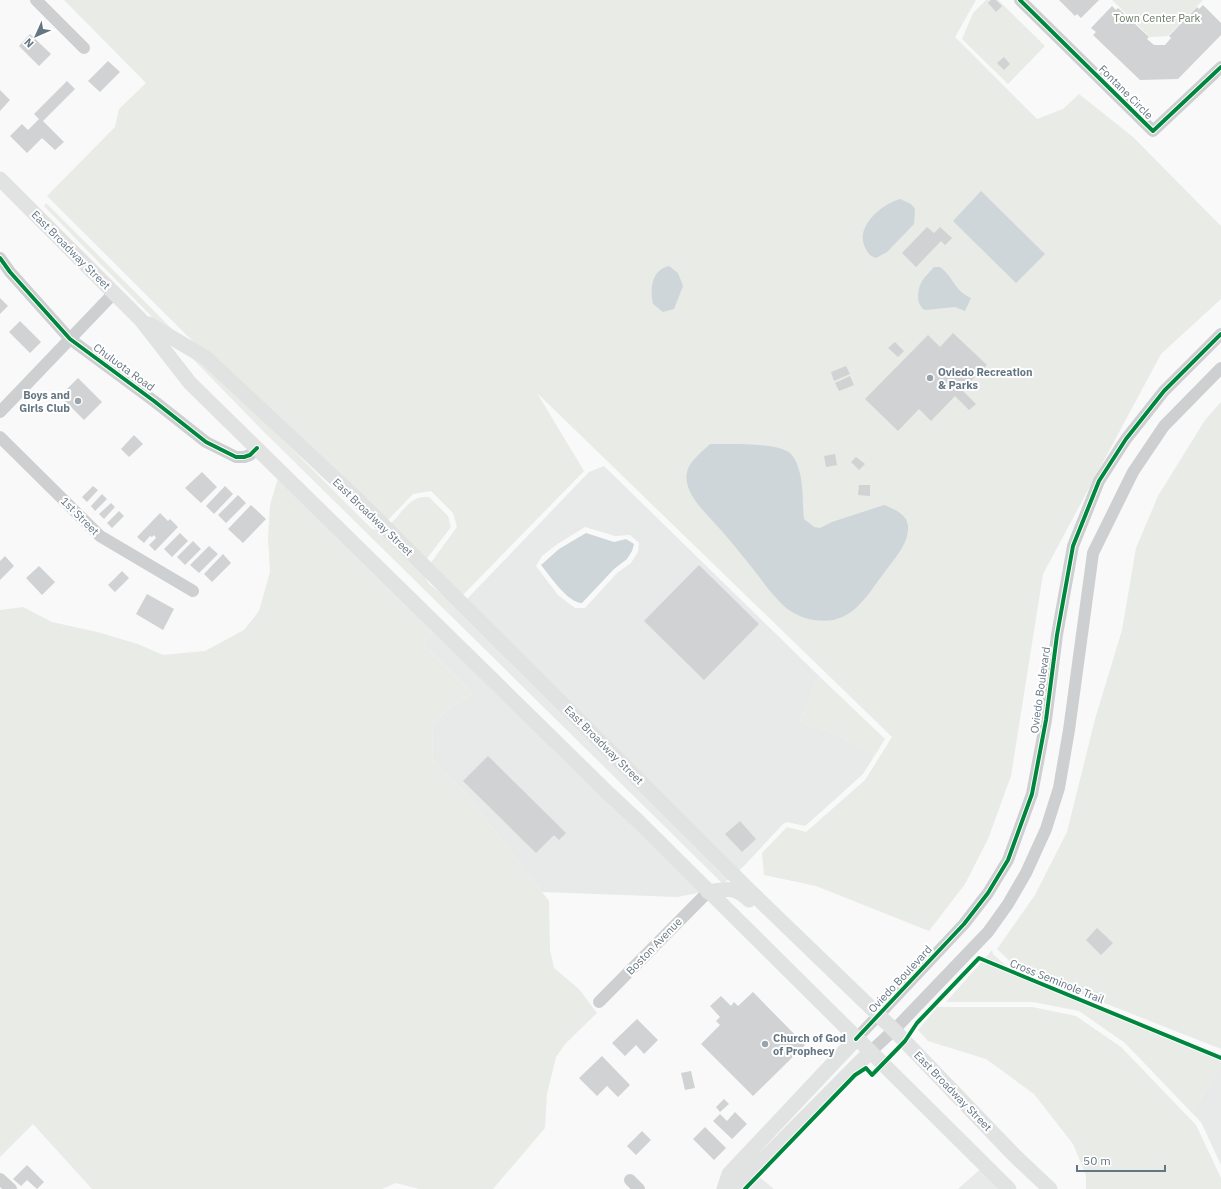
<svg xmlns="http://www.w3.org/2000/svg" width="1221" height="1189" font-family="'IBM Plex Sans',sans-serif">
<style>
.built{fill:#e8e9e9;fill-rule:evenodd}
.green{fill:#e8ebe6}
.water{fill:#ced6d9}
.building{fill:#d0d2d3}
.lines{fill:none;stroke-linecap:round;stroke-linejoin:round}
.minor{stroke:#cecfd0;stroke-width:12}
.major{stroke:#e1e2e2;stroke-width:15}
.cycleway-casing{stroke:#fff;stroke-width:6}
.cycleway{stroke:#00873e;stroke-width:4}
.poi-dot{fill:#99a4ac;stroke:#fff;stroke-width:1.5}
.labels{text-anchor:middle;stroke-width:4;stroke-linejoin:round;paint-order:stroke}
.park-label{font-size:11px;fill:#687a64;stroke:#fff}
.street-label{font-size:11px;fill:#657683;stroke:#fff}
.poi-label{font-size:11px;font-weight:bold;fill:#657683;stroke:#fff;text-anchor:start}
</style>
<rect width="100%" height="100%" fill="#f9f9f9"/>
<!-- built -->
<path class="built" d="M 604,466 L 819,676 L 800,721 L 839,735 L 865,751 L 874,751 L 872,760 L 863,774 L 821,812 L 805,826 L 787,822 L 783,824 L 744,866 L 723,884 L 449,614 L 457,605 L 463,603 L 589,472 ZM 585,527 L 615,536 L 630,535 L 639,543 L 638,552 L 631,563 L 617,573 L 585,608 L 575,608 L 558,595 L 536,566 L 542,556 L 556,545 Z
M 440,624 L 705,886 L 698,893 L 677,897 L 542,892 L 467,795 L 433,760 L 432,725 L 450,707 L 473,694 L 423,644 Z
M 1221,1065 L 1221,1165 L 1201,1122 L 1192,1113 Z
M 985,1165 L 1008,1189 L 958,1189 Z
M 757,1175 L 774,1189 L 743,1189 Z"/>
<!-- green -->
<path class="green" d="M 64,0 L 976,0 L 955,37 L 1037,119 L 1063,109 L 1079,94 L 1133,137 L 1221,226 L 1221,299 L 1161,354 L 1043,574 L 1011,776 L 988,839 L 965,884 L 929,931 L 816,886 L 764,875 L 762,853 L 787,827 L 806,832 L 865,780 L 892,737 L 537,393 L 584,471 L 459,599 L 427,568 L 457,527 L 453,513 L 431,491 L 413,494 L 388,520 L 376,524 L 47,196 L 115,127 L 119,109 L 146,83 Z
M 986,0 L 998,0 L 1045,46 L 1008,84 L 962,39 L 973,13 Z
M 1112,0 L 1203,0 L 1168,36 L 1150,37 Z
M 46,203 L 372,529 C 391,535 402,504 416,499 C 419,497 425,497 429,497 L 448,516 L 451,527 L 422,565 L 421,570 L 429,584 L 457,605 L 449,614 L 264,432 L 44,206 Z
M 1221,402 L 1221,1049 L 1018,969 L 997,949 L 1035,895 L 1067,832 L 1095,719 L 1122,630 L 1136,548 L 1158,496 L 1205,420 Z
M 281,468 L 440,624 L 423,644 L 473,694 L 450,707 L 432,725 L 433,760 L 467,795 L 549,901 L 550,950 L 554,968 L 579,989 L 597,1013 L 566,1043 L 556,1057 L 547,1094 L 545,1128 L 493,1189 L 419,1189 L 396,1183 L 382,1189 L 92,1189 L 33,1124 L 0,1157 L 0,610 L 23,607 L 52,622 L 97,632 L 138,644 L 163,655 L 205,651 L 244,630 L 259,611 L 270,572 L 268,538 L 270,505 Z
M 819,676 L 885,739 L 872,760 L 874,751 L 865,751 L 839,735 L 800,721 Z
M 992,950 L 993,954 L 1015,974 L 1221,1055 L 1221,1065 L 1192,1113 L 1125,1043 L 1079,1011 L 1033,1002 L 946,1002 Z
M 937,1007 L 1032,1007 L 1076,1016 L 1121,1047 L 1196,1125 L 1221,1178 L 1221,1189 L 1086,1189 L 1086,1175 L 1073,1144 L 1034,1094 L 986,1059 L 928,1041 L 918,1030 Z"/>
<!-- water -->
<path class="water" d="M 981,191 L 1045,254 L 1016,283 L 953,221 Z
M 900,199 L 911,204 L 915,209 L 914,224 L 887,252 L 876,258 C 869,256 867,252 864,245 C 857,225 882,204 900,199 Z
M 669,266 L 678,273 L 683,286 L 674,309 L 663,312 L 653,304 C 650,290 651,270 669,266 Z
M 934,267 L 940,267 C 954,277 953,290 971,298 L 965,311 L 955,307 L 925,310 C 916,306 917,291 921,283 C 924,277 930,272 934,267 Z
M 710,444 C 727,444 779,442 791,454 C 794,457 797,463 798,467 C 804,484 802,501 804,519 L 814,527 L 820,528 L 832,522 L 884,505 C 894,509 907,514 908,526 C 909,544 894,559 884,573 C 865,598 851,626 814,620 C 806,619 796,615 789,610 C 777,601 766,586 757,574 C 742,555 727,536 710,518 C 699,506 681,487 688,469 C 691,460 703,451 710,444 Z
M 586,533 L 614,542 L 626,539 L 634,544 L 632,551 L 627,559 L 614,569 L 582,603 C 568,603 550,576 541,565 L 559,549 Z"/>
<!-- building -->
<path class="building" d="M 991,0 L 996,0 L 1002,6 L 996,12 L 988,3 Z
M 1059,0 L 1099,0 L 1081,18 L 1077,14 L 1075,16 Z
M 1203,5 L 1221,23 L 1221,35 L 1178,79 L 1140,80 L 1093,35 L 1096,32 L 1091,28 L 1112,6 L 1116,10 L 1118,8 L 1149,37 L 1147,39 L 1154,45 L 1165,45 L 1171,38 L 1169,36 L 1197,7 L 1199,9 Z
M 30,34 L 51,54 L 39,66 L 19,46 Z
M 1004,57 L 1010,64 L 1004,70 L 997,63 Z
M 108,61 L 120,72 L 100,92 L 88,81 Z
M 67,81 L 75,89 L 43,121 L 64,142 L 55,150 L 42,138 L 27,153 L 10,136 L 22,124 L 28,130 L 39,119 L 34,114 Z
M 0,90 L 10,100 L 0,111 Z
M 927,227 L 934,233 L 940,227 L 952,238 L 945,245 L 941,241 L 916,267 L 902,253 Z
M 0,298 L 8,306 L 0,314 Z
M 20,321 L 41,342 L 30,353 L 9,332 Z
M 953,333 L 987,365 L 962,390 L 976,404 L 969,410 L 955,396 L 931,421 L 919,409 L 898,431 L 865,399 L 928,335 L 940,347 Z
M 895,342 L 904,351 L 898,357 L 888,348 Z
M 846,366 L 850,374 L 834,381 L 831,372 Z
M 850,376 L 854,385 L 839,391 L 835,383 Z
M 78,378 L 102,402 L 84,420 L 60,396 Z
M 134,435 L 143,444 L 129,457 L 121,449 Z
M 835,454 L 837,465 L 826,467 L 824,456 Z
M 856,457 L 865,464 L 859,470 L 851,462 Z
M 202,472 L 217,487 L 201,503 L 185,488 Z
M 859,485 L 870,485 L 870,496 L 858,495 Z
M 93,486 L 98,490 L 87,502 L 82,497 Z
M 225,486 L 233,494 L 214,514 L 206,506 Z
M 102,494 L 107,499 L 95,511 L 91,506 Z
M 238,495 L 246,503 L 226,523 L 218,515 Z
M 111,503 L 115,507 L 104,519 L 99,514 Z
M 251,505 L 266,519 L 243,543 L 228,529 Z
M 119,511 L 124,516 L 112,528 L 107,523 Z
M 160,513 L 168,521 L 170,519 L 178,527 L 155,551 L 149,545 L 156,538 L 154,535 L 152,537 L 150,536 L 144,543 L 137,537 Z
M 180,533 L 188,541 L 172,557 L 164,549 Z
M 193,541 L 201,549 L 185,565 L 177,557 Z
M 209,546 L 218,554 L 199,573 L 190,565 Z
M 223,554 L 231,563 L 212,582 L 204,574 Z
M 5,556 L 14,566 L 0,580 L 0,561 Z
M 699,565 L 759,624 L 704,680 L 644,621 Z
M 39,566 L 55,582 L 42,595 L 26,578 Z
M 122,571 L 129,578 L 115,592 L 108,585 Z
M 147,594 L 174,609 L 163,630 L 136,614 Z
M 488,756 L 566,833 L 559,840 L 554,835 L 536,853 L 463,781 Z
M 740,821 L 756,839 L 742,852 L 725,834 Z
M 1097,928 L 1113,943 L 1101,955 L 1086,940 Z
M 753,992 L 805,1045 L 753,1096 L 701,1044 L 720,1025 L 716,1021 L 720,1017 L 710,1006 L 721,996 L 731,1006 L 734,1002 L 738,1006 Z
M 637,1019 L 658,1040 L 644,1054 L 636,1045 L 625,1056 L 612,1043 Z
M 602,1056 L 630,1085 L 618,1097 L 607,1086 L 597,1096 L 579,1078 Z
M 691,1071 L 695,1088 L 685,1090 L 681,1073 Z
M 724,1099 L 729,1104 L 720,1112 L 716,1107 Z
M 735,1112 L 747,1124 L 732,1139 L 713,1121 L 720,1114 L 727,1121 Z
M 705,1127 L 726,1148 L 714,1160 L 693,1139 Z
M 642,1131 L 651,1140 L 636,1155 L 627,1146 Z
M 27,1165 L 44,1182 L 37,1189 L 27,1180 L 21,1186 L 13,1179 Z"/>
<g class="lines">
<!-- minor -->
<path class="minor" d="M 36,0 L 84,48
M 1020,0 L 1153,131 L 1221,67
M 0,258 L 10,272 L 70,339 L 154,401 L 206,442 L 236,457 L 244,457 L 250,455 L 257,448
M 0,412 L 114,293
M 0,437 L 100,536 L 193,591
M 599,1002 L 708,892
M 856,1039 L 964,924 L 988,893 L 1008,860 L 1032,794 L 1046,720 L 1057,635 L 1073,546 L 1099,481 L 1126,439 L 1164,391 L 1221,334
M 870,1052 L 894,1030 L 988,932 L 1008,904 L 1026,873 L 1046,829 L 1059,788 L 1069,730 L 1093,553 L 1133,472 L 1164,426 L 1221,368
M 0,1179 L 11,1189
M 630,1180 L 639,1189"/>
<!-- major -->
<path class="major" d="M 0,179 L 141,320 L 190,383 L 608,793 L 638,821 L 1009,1189
M 149,324 L 206,358 L 358,500 L 749,890 L 894,1030 L 1015,1156 L 1050,1189
M 708,892 C 727,889 735,886 749,900
M 724,1189 L 729,1174 L 856,1039
M 728,1189 L 738,1185 L 870,1052"/>
<defs>
<path id="cycleway" d="M 1020,0 L 1153,131 L 1221,67
M 0,258 L 10,272 L 70,339 L 154,401 L 206,442 L 236,457 L 244,457 L 250,455 L 257,448
M 856,1039 L 964,924 L 988,893 L 1008,860 L 1032,794 L 1046,720 L 1057,635 L 1073,546 L 1099,481 L 1126,439 L 1164,391 L 1221,334
M 745,1189 L 855,1075 L 866,1068 L 872,1075 L 905,1041 L 917,1023 L 979,958 L 1221,1058"/>
</defs>
<!-- cycleway casing -->
<use href="#cycleway" class="cycleway-casing"/>
<!-- cycleway -->
<use href="#cycleway" class="cycleway"/>
</g>
<!-- markers -->
<g class="poi-dot">
<circle cx="930" cy="378" r="4"/>
<circle cx="78" cy="401" r="4"/>
<circle cx="765" cy="1044" r="4"/>
</g>
<g class="labels">
<!-- park labels -->
<g class="park-label">
<text x="1157" y="22">Town Center Park</text>
</g>
<!-- street labels -->
<g class="street-label">
<text transform="translate(1126 92) rotate(45)" y="4">Fontane Circle</text>
<text transform="translate(71 250) rotate(45)" y="4">East Broadway Street</text>
<text transform="translate(124 367) rotate(36)" y="4">Chuluota Road</text>
<text transform="translate(80 516) rotate(45)" y="4">1st Street</text>
<text transform="translate(373 517) rotate(44)" y="4">East Broadway Street</text>
<text transform="translate(1040 690) rotate(-82)" y="4">Oviedo Boulevard</text>
<text transform="translate(604 745) rotate(45)" y="4">East Broadway Street</text>
<text transform="translate(654 946) rotate(-46)" y="4">Boston Avenue</text>
<text transform="translate(900 979) rotate(-47)" y="4">Oviedo Boulevard</text>
<text transform="translate(1057 981) rotate(22)" y="4">Cross Seminole Trail</text>
<text transform="translate(953 1091) rotate(46)" y="4">East Broadway Street</text>
</g>
<!-- poi labels -->
<g class="poi-label">
<text x="938" y="376">Oviedo Recreation<tspan x="938" dy="13">&amp; Parks</tspan></text>
<text x="70" y="399" text-anchor="end">Boys and<tspan x="70" dy="13">Girls Club</tspan></text>
<text x="773" y="1042">Church of God<tspan x="773" dy="13">of Prophecy</tspan></text>
</g>
</g>
<!-- north arrow -->
<g transform="translate(36 36) rotate(225)" stroke="#ffffff" stroke-width="3" paint-order="stroke">
<path d="M0-3L7 15L0 10L-7 15Z" fill="#657683"/>
<text y="-6" font-size="11" font-weight="bold" text-anchor="middle" fill="#657683">N</text>
</g>
<!-- scale -->
<path d="M1077 1165v6h88v-6" fill="none" stroke="#657683" stroke-width="2"/>
<text x="1083" y="1165" font-size="12" fill="#657683" stroke="#ffffff" stroke-width="3" paint-order="stroke">50 m</text>
</svg>
